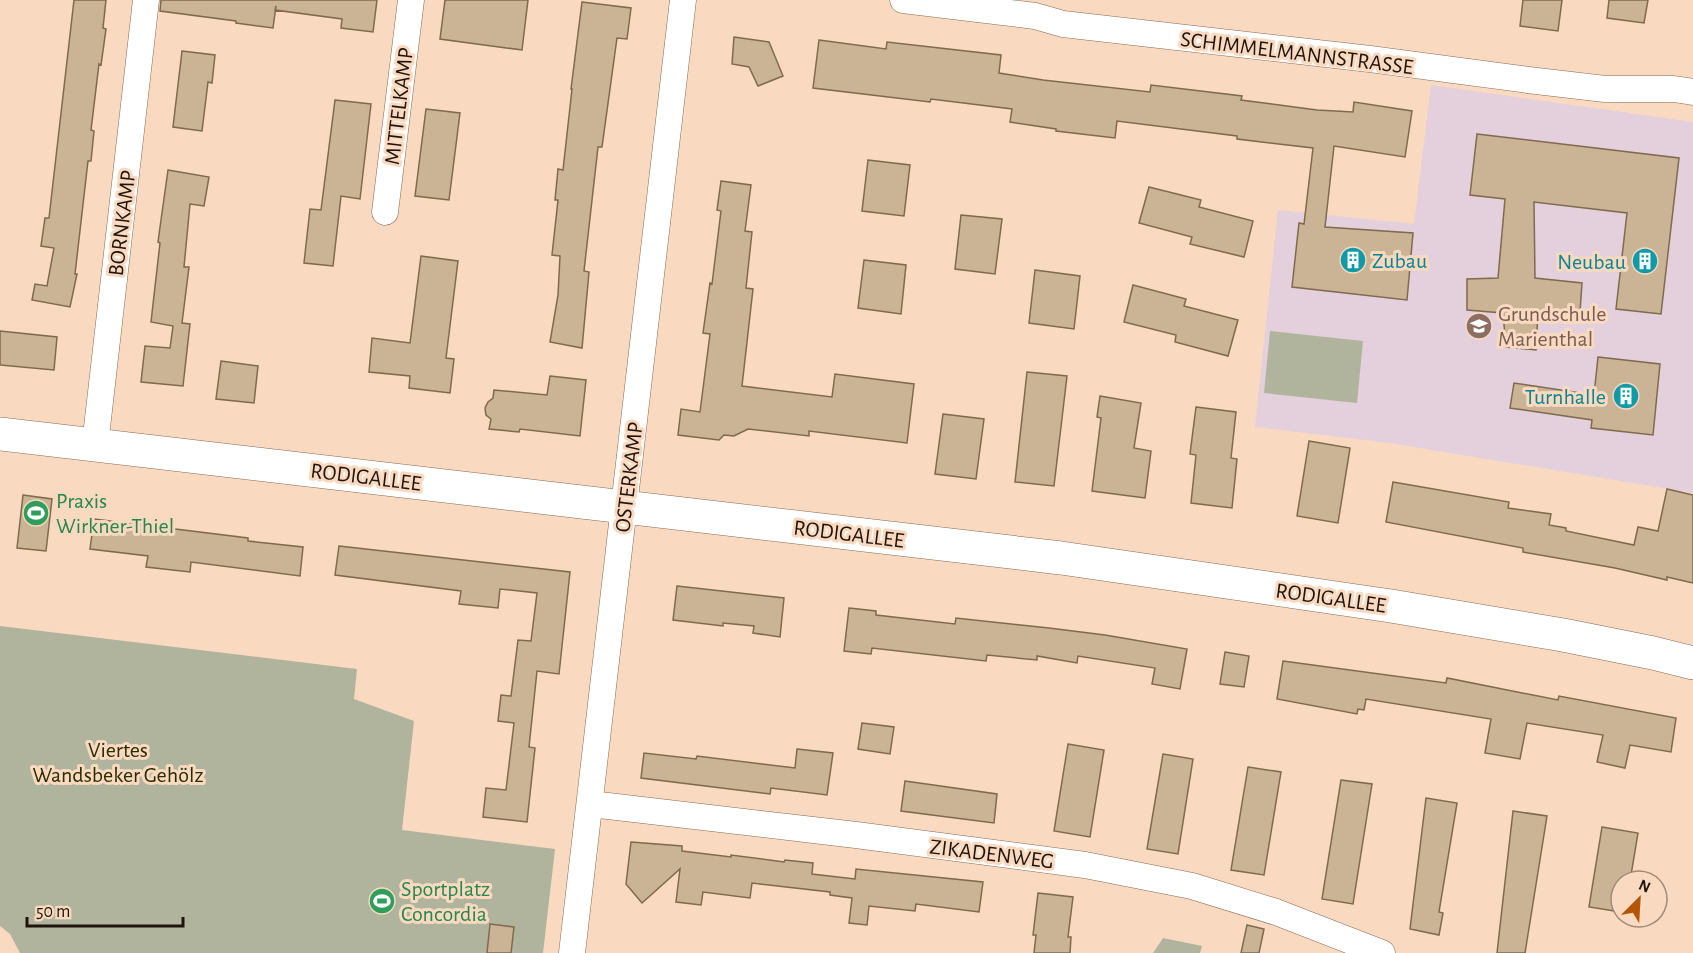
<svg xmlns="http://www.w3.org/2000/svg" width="1693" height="953" font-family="'Alegreya Sans',sans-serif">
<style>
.education{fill:#e4cfdd}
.green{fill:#b1b49d}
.building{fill:#cbb496;stroke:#7f6a4d;stroke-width:1.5}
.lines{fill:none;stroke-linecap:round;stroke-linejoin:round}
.minor-casing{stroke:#876b55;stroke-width:27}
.secondary-casing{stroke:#876b55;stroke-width:34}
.minor{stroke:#fff;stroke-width:26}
.secondary{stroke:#fff;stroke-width:33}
.labels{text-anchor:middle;stroke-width:6;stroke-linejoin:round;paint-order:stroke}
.street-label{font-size:22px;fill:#1f140b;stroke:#f9d9c0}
.culture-label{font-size:22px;fill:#0d838f;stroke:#f9d9c0;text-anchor:end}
.education-label{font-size:22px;fill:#785e54;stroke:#f9d9c0;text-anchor:start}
.leisure-label{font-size:22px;fill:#27864d;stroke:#f9d9c0;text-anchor:start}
.park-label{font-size:22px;fill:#2a2d00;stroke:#f9d9c0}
</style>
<rect width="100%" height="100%" fill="#f9d9c0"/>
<!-- education -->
<path class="education" d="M 1431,85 L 1693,122 L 1693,493 L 1390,443 L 1255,427 L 1278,210 L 1414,224 Z"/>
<!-- green -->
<path class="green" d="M 1270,331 L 1363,341 L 1357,403 L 1264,393 Z
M 0,626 L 357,669 L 354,699 L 414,721 L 402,830 L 555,849 L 543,953 L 20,953 L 10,934 L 0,926 Z
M 1163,938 L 1202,946 L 1200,953 L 1153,953 Z"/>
<!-- building -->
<path class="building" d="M 74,0 L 106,0 L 103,28 L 106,29 L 101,65 L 99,64 L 91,130 L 94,131 L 91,161 L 88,161 L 75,274 L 77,274 L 70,307 L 32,300 L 35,284 L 47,286 L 54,248 L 41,246 L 45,218 L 49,218 Z
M 161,0 L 377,0 L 373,32 L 341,28 L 342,19 L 275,10 L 276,6 L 273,28 L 236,23 L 236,21 L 160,11 Z
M 445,0 L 528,0 L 522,50 L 440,39 Z
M 1523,0 L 1562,0 L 1558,31 L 1520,26 Z
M 1609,0 L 1648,0 L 1644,23 L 1607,18 Z
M 582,2 L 631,8 L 627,39 L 617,38 L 602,147 L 598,147 L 584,271 L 589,272 L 582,348 L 550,342 L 558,295 L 560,256 L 552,255 L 558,200 L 555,200 L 558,169 L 563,170 L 572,89 L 571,89 Z
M 734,37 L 769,42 L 783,76 L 758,86 L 749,67 L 732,64 Z
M 819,40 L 886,49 L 887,42 L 1001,55 L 999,73 L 1043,80 L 1150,92 L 1151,85 L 1242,96 L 1241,100 L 1317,110 L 1353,112 L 1354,102 L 1412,111 L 1405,157 L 1334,146 L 1325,227 L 1413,233 L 1407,300 L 1292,287 L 1299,223 L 1304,224 L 1313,148 L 1237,139 L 1237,136 L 1117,121 L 1115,138 L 1056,131 L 1056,129 L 1010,122 L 1012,109 L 931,99 L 930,102 L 813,88 Z
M 182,51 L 215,55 L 212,83 L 208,82 L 202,131 L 173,127 Z
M 335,100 L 371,104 L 360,199 L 341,196 L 333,266 L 304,263 L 310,209 L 321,210 Z
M 426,109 L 460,113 L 449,200 L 415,196 Z
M 1477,134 L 1679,158 L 1661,314 L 1616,309 L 1627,213 L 1534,202 L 1535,278 L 1582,283 L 1580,312 L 1538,312 L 1536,350 L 1506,347 L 1503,313 L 1467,310 L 1467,279 L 1498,278 L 1505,199 L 1470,195 Z
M 868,160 L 910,165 L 904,216 L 862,211 Z
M 168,170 L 209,177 L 204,206 L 190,204 L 184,267 L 189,267 L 182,323 L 190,324 L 183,386 L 141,382 L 145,346 L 170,348 L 173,326 L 151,322 L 160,243 L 158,242 L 161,220 Z
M 721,181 L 751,185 L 745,231 L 752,232 L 746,288 L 753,289 L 742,386 L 832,397 L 835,374 L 914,384 L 907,443 L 809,431 L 809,436 L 748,429 L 734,436 L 724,435 L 719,440 L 678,435 L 681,409 L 700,412 L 710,334 L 703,333 L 710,283 L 712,284 L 721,211 L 717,210 Z
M 1149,187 L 1201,200 L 1199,207 L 1253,221 L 1244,257 L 1190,244 L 1192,237 L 1139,223 Z
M 961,215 L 1002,219 L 995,274 L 955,269 Z
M 421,256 L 458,261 L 446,358 L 454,359 L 450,393 L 409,388 L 410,376 L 369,372 L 372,338 L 410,343 Z
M 864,260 L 906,265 L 901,314 L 858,308 Z
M 1035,270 L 1080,276 L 1074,329 L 1029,323 Z
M 1133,285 L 1186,299 L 1184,306 L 1238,320 L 1228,356 L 1175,342 L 1176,335 L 1124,322 Z
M 0,331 L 57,337 L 54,370 L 0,365 Z
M 1598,357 L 1660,364 L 1653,435 L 1591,428 L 1592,420 L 1510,408 L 1514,383 L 1594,395 Z
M 221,361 L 258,366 L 254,403 L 216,399 Z
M 1027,372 L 1067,376 L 1054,486 L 1015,482 Z
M 550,376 L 586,380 L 580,436 L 520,429 L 519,432 L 489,429 L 491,419 L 486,415 L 485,408 L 488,402 L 493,398 L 494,390 L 547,395 Z
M 1100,396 L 1141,403 L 1134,448 L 1151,451 L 1145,498 L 1092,491 L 1101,418 L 1097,417 Z
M 1196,407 L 1236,412 L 1231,458 L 1237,459 L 1232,508 L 1191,503 L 1196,455 L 1190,454 Z
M 943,414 L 984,419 L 976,479 L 935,474 Z
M 1309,441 L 1350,448 L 1338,523 L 1297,516 Z
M 1393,482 L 1509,502 L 1508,508 L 1551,514 L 1549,525 L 1566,528 L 1566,531 L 1634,545 L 1638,527 L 1658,531 L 1667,489 L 1693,495 L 1693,583 L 1667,577 L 1667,580 L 1615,568 L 1523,552 L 1523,548 L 1386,522 Z
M 23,495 L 52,499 L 46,551 L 17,548 Z
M 94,519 L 248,538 L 248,541 L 303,547 L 300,576 L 191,562 L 190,572 L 146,567 L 148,556 L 90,549 Z
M 339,546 L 570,572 L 559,674 L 537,671 L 529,747 L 535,748 L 527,822 L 483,817 L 486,788 L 506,790 L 514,723 L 498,721 L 501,695 L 511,696 L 518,640 L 531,641 L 537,593 L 500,589 L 498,608 L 459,604 L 461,591 L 335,575 Z
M 677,586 L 784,598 L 780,637 L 753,633 L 754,626 L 723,623 L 723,626 L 673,620 Z
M 849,608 L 876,611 L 876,615 L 955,624 L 956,618 L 1049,628 L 1105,635 L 1187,649 L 1180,689 L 1152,684 L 1155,668 L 1078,656 L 1077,663 L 1037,656 L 1037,660 L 987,655 L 986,661 L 872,648 L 871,654 L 844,651 Z
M 1225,652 L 1249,656 L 1244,687 L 1220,684 Z
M 1283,661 L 1446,683 L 1447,678 L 1558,700 L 1559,696 L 1676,718 L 1671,752 L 1630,745 L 1625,768 L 1597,762 L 1603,735 L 1527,723 L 1520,759 L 1485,753 L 1491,719 L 1366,699 L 1364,710 L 1358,709 L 1357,714 L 1277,699 Z
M 862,723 L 894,727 L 890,754 L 858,749 Z
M 1068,744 L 1104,750 L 1090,837 L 1054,831 Z
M 797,749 L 833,753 L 827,795 L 771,788 L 770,794 L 641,778 L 644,753 L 696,759 L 697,756 L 795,768 Z
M 1163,754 L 1193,759 L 1178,854 L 1147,849 Z
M 1248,767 L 1281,772 L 1264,875 L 1231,870 Z
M 1341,780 L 1372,784 L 1353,904 L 1322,899 Z
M 905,781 L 997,794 L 994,823 L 901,811 Z
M 1426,798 L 1457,803 L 1439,912 L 1443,913 L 1439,935 L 1410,929 Z
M 1513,811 L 1547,816 L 1525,953 L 1497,953 Z
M 1602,827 L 1638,833 L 1630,881 L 1621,881 L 1621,912 L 1589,907 Z
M 631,842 L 682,846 L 682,851 L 731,857 L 731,855 L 784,862 L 785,860 L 813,863 L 812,874 L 855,879 L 856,869 L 983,882 L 979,912 L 916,904 L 915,911 L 869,906 L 867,925 L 849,923 L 852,898 L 830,895 L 830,892 L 752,883 L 750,898 L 703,892 L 701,905 L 676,902 L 680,869 L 642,903 L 626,884 Z
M 1038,893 L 1073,897 L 1068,937 L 1071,937 L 1070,953 L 1034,953 L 1036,935 L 1033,935 Z
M 490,924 L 514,927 L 511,953 L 487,953 Z
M 1247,925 L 1264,929 L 1259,953 L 1241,953 Z"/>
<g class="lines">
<defs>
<path id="minor" d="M 903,0 L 1035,16 L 1063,24 L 1370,59 L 1528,80 L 1605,89 L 1674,89 L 1693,92
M 385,212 L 411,0
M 95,445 L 146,0
M 591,804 L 856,835 L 1085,865 L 1192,886 L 1276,912 L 1382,953
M 572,953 L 683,0"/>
<path id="secondary" d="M 0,434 L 1061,558 L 1391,606 L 1563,635 L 1653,653 L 1693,663"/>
</defs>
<!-- minor casing -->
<use href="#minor" class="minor-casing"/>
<!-- secondary casing -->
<use href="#secondary" class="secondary-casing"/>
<!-- minor -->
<use href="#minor" class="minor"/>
<!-- secondary -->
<use href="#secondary" class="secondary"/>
</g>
<!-- icons -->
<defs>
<symbol id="building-disc" viewBox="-11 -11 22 22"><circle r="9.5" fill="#0f9aa8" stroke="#f9d9c0"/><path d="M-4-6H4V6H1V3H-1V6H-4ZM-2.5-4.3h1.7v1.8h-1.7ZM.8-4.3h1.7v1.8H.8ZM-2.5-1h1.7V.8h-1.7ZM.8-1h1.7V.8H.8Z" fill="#fff"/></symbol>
<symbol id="school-disc" viewBox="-11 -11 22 22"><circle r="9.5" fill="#8d6e63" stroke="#f9d9c0"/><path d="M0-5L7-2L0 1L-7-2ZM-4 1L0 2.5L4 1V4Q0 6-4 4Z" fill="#fff"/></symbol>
<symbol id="stadium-disc" viewBox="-11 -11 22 22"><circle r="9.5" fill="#2e9e5b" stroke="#f9d9c0"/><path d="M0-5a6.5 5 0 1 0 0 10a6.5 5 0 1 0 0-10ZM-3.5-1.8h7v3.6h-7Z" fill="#fff"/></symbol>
</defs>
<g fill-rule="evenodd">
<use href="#building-disc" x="1338" y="245" width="30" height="30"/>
<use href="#building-disc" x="1630" y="246" width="30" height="30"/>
<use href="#school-disc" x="1464" y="311" width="30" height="30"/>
<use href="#building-disc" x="1611" y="381" width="30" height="30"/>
<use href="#stadium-disc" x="21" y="498" width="30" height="30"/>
<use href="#stadium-disc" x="367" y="886" width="30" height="30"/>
</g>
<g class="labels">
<!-- street labels -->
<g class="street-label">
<text transform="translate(1297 52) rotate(7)" y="8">SCHIMMELMANNSTRASSE</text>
<text transform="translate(398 106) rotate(-83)" y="8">MITTELKAMP</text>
<text transform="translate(121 223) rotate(-83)" y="8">BORNKAMP</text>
<text transform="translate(366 476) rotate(7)" y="8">RODIGALLEE</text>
<text transform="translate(628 477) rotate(-83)" y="8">OSTERKAMP</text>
<text transform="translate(849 533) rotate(7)" y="8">RODIGALLEE</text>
<text transform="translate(1331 597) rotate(8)" y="8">RODIGALLEE</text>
<text transform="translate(992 853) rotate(7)" y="8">ZIKADENWEG</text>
</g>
<!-- culture labels -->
<g class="culture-label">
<text x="1372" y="268" text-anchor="start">Zubau</text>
<text x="1626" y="269">Neubau</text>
<text x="1606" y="404">Turnhalle</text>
</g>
<!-- education labels -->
<g class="education-label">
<text x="1498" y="321">Grundschule<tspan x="1498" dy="25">Marienthal</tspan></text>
</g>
<!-- leisure labels -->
<g class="leisure-label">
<text x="56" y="508">Praxis<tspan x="56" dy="25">Wirkner-Thiel</tspan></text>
<text x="401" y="896">Sportplatz<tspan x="401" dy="25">Concordia</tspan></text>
</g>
<!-- park labels -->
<g class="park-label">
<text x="118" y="757">Viertes<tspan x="118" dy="25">Wandsbeker Gehölz</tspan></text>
</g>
</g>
<!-- north arrow -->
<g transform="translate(1639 899) rotate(24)"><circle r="28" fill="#f9d9c0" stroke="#a28a78" stroke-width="1.5"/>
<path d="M0-4.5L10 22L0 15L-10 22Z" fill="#b45608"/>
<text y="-9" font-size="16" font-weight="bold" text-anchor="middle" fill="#1f140b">N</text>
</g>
<!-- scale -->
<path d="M27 917v9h156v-9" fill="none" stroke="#1f140b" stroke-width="3"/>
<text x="36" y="917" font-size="18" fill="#1f140b" stroke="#f9d9c0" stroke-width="4.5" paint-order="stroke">50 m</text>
</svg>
